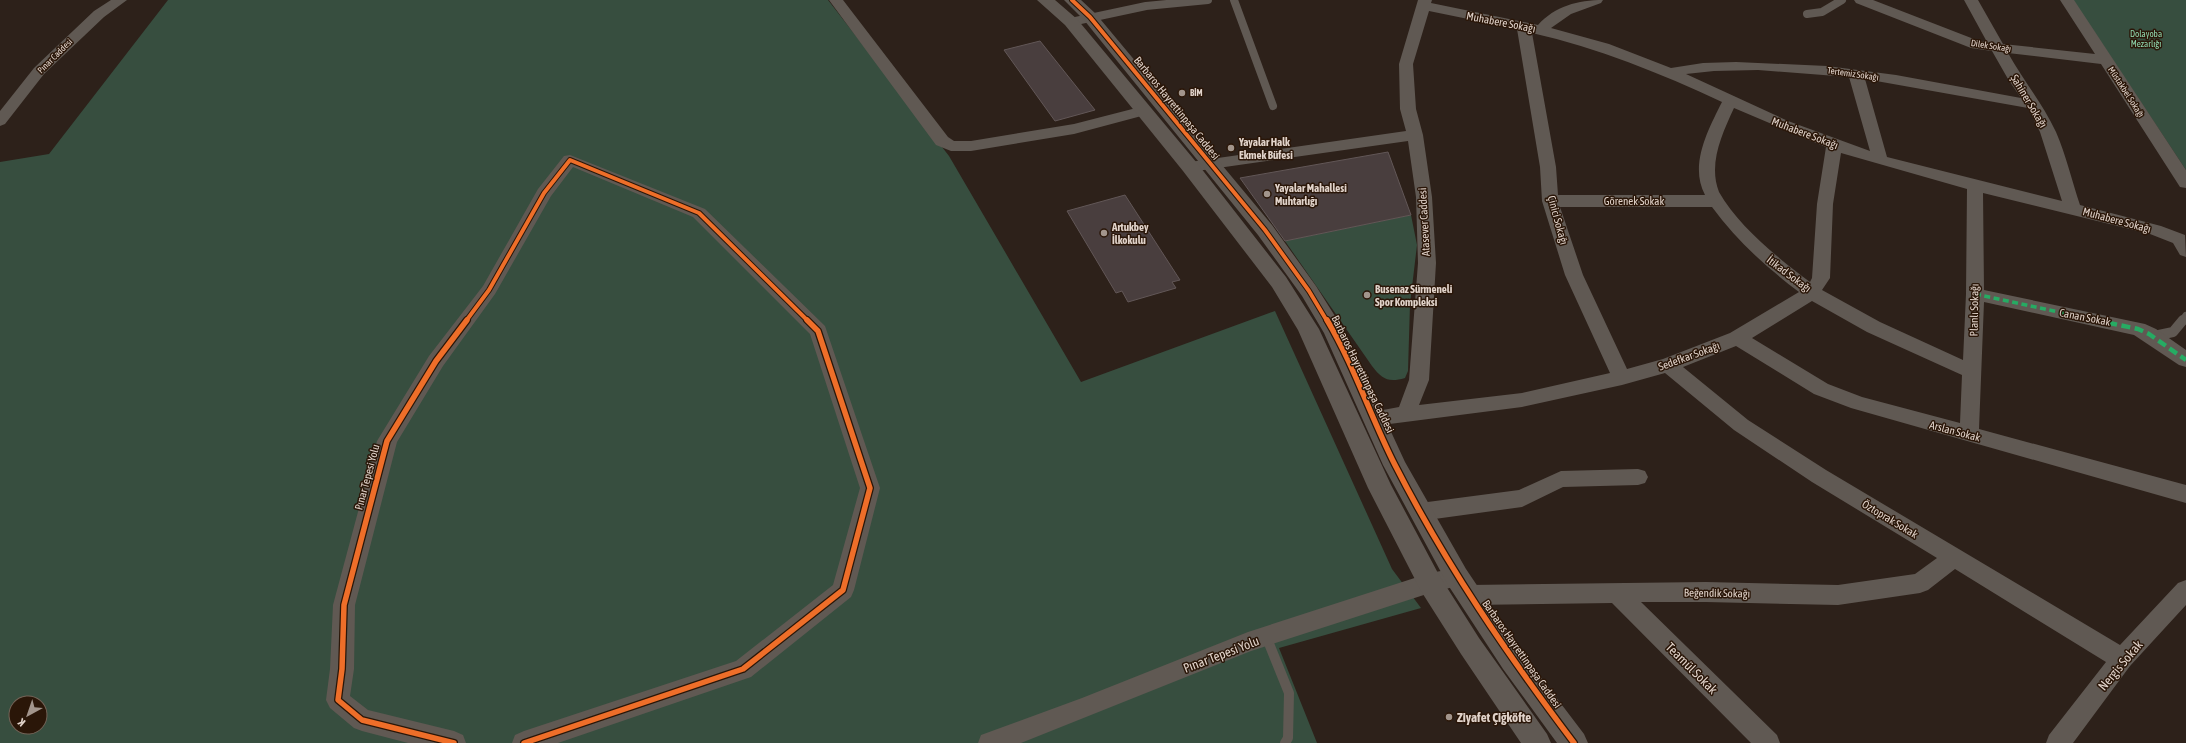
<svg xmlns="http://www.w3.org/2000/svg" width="2186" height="743" font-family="'Asap Condensed',sans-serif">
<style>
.green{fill:#374e3f;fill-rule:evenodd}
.building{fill:#493e3e;stroke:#625757}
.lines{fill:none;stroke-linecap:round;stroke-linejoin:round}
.service-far1{stroke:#605953;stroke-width:8}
.service{stroke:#605953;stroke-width:10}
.minor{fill:#605953;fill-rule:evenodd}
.tertiary{fill:#605953;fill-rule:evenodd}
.quiet-far1{stroke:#26ab63;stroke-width:3.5;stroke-dasharray:6 3.5;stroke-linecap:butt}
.quiet{stroke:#26ab63;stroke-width:4.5;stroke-dasharray:9 4.5;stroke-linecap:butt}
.cycleway-far1-casing{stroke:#2a1608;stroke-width:6}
.cycleway-casing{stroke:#2a1608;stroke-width:8}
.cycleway-far1{stroke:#ee6e29;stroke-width:4}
.cycleway{stroke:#ee6e29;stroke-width:5.5}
.poi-dot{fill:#a2958c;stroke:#2a1608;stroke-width:1.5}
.labels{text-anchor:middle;stroke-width:3;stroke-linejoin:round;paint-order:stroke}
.far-park-label{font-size:9px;fill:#90d9af;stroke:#2a1608}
.far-street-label{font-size:9px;fill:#e1d3ca;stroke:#2a1608}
.far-poi-label{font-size:9px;font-weight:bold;fill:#e1d3ca;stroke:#2a1608;text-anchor:start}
.street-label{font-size:11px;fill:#e1d3ca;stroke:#2a1608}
.poi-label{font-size:11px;font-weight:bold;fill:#e1d3ca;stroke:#2a1608;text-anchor:start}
.near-street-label{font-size:13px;fill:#e1d3ca;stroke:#2a1608}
.near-poi-label{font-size:13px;font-weight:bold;fill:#e1d3ca;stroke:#2a1608;text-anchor:start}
</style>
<rect width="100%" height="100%" fill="#2d211a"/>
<!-- green -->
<path class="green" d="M 168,0 L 828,0 L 949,156 L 1081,382 L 1275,311 L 1392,569 L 1421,608 L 1279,648 L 1317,743 L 0,743 L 0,162 L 49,154 ZM 16,703 L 40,703 L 40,727 L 16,727 Z
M 2073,0 L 2186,0 L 2186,170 Z
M 1411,215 L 1417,245 L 1410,304 L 1408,371 L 1405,378 C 1388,383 1382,379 1372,366 L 1285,241 Z"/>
<!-- building -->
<path class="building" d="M 1040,41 L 1095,110 L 1055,121 L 1004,50 Z
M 1388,152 L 1411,215 L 1285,241 L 1240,178 Z
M 1125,195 L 1180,280 L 1172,282 L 1176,288 L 1128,302 L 1122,291 L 1116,293 L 1067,211 Z"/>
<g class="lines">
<!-- service-far1 -->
<path class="service-far1" d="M 1234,0 L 1273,106
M 1807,14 L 1822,12 L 1842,0
M 1071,22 L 1146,6 L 1208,0
M 2183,321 L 2186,316"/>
<!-- service -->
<path class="service" d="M 2154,336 L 2173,332 L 2183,320
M 1266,636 L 1289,693 L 1288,738 L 1285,743"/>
<!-- minor -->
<path class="minor" d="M 111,0 L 127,0 L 104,17 L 44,74 L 5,124 L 0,126 L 0,111 L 34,68 L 94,11 Z
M 829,0 L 843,0 L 948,137 L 954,141 L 971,141 L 1074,124 L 1144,106 L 1149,108 L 1152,111 L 1149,114 L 1074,134 L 971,151 L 951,151 L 936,145 Z
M 1418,0 L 1432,0 L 1431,3 L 1538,25 C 1555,6 1578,0 1603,0 L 1601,3 L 1571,14 L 1551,28 L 1609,44 L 1671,68 L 1703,63 L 1736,62 L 1827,66 L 1896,75 L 2021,98 L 2008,79 L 1992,51 L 1971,48 L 1856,3 L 1854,0 L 1873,0 L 1979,41 L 1987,42 L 1964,0 L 1978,0 L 2003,44 L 2095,54 L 2060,0 L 2074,0 L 2186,170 L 2186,188 L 2180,187 L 2101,64 L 2008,53 C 2023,80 2043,104 2056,132 C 2066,155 2072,181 2080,205 L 2161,226 L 2185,235 L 2186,257 L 2180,255 L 2173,243 L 2150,234 L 1983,193 L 1984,290 L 2145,324 L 2156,329 L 2186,350 L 2186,367 L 2179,365 L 2134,335 L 1984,302 L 1979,429 L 2186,485 L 2186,503 L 1851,408 L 1814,394 L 1736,346 L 1683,367 L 1748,420 L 1826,470 L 2120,645 L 2178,583 L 2186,580 L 2186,605 L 2130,666 L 2073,743 L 2046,743 L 2049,735 L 2106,662 L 1955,569 L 1928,590 L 1920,593 L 1838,605 L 1706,602 L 1641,602 L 1777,735 L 1780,743 L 1751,743 L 1612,603 L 1469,605 L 1461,602 L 1458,595 L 1461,588 L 1469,585 L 1706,582 L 1838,585 L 1915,574 L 1937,558 L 1812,482 L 1734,430 L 1665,373 L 1622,385 L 1522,407 L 1374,426 L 1367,423 L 1364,418 L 1367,413 L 1399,407 L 1409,380 L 1418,263 L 1416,197 L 1408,141 L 1190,172 L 1184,171 L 1182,167 L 1184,163 L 1190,162 L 1406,131 L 1400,109 L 1399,64 ZM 1429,11 L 1517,29 L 1540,167 L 1542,201 L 1565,275 L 1610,373 L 1522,393 L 1419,405 L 1429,380 L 1436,263 L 1432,197 L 1423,135 L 1416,109 L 1413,64 ZM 1532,33 C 1598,48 1660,73 1722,102 C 1708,130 1689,165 1705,195 L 1558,195 L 1556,167 ZM 1758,70 L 1849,77 L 1870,151 L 1788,121 L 1686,74 L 1714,71 ZM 1865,79 L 2028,108 L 2040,132 L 2062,201 L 1887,157 ZM 1734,108 L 1826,147 L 1817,204 L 1812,278 L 1810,282 C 1778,258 1739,227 1719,192 C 1708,164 1722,134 1734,108 ZM 1841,153 L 1967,189 L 1966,294 L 1963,360 L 1880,322 L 1822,290 L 1830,278 L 1833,204 ZM 1560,207 L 1712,207 C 1736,240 1766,267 1799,292 L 1730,333 L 1663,359 L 1627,369 L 1583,275 ZM 1812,301 L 1867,332 L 1962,375 L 1960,423 L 1862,397 L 1828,384 L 1752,338 Z
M 570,155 L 705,209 L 825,326 L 880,488 L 854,590 L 851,597 L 751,677 L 558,743 L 512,743 L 515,735 L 524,731 L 736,661 L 833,585 L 860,488 L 810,334 L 693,217 L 573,167 L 551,196 L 495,294 L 443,366 L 397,442 L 355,605 L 354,669 L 350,696 L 368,710 L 454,731 L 463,735 L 466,743 L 408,743 L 362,731 L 354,728 L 330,708 L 326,700 L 330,669 L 333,605 L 377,441 L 429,356 L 483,286 L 538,189 L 564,156 Z
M 1638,469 L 1645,471 L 1648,477 L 1645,483 L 1638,485 L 1563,487 L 1522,507 L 1420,521 L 1413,518 L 1410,512 L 1413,506 L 1420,503 L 1519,490 L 1561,471 Z
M 1457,568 L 1465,570 L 1468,577 L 1465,584 L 1430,593 L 1251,651 L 1021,743 L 978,743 L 981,735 L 1082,698 L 1248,632 L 1430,573 Z"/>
<!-- tertiary -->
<path class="tertiary" d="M 1037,0 L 1055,0 L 1077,19 L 1197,163 L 1286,277 L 1319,329 L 1391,485 L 1439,575 L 1479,638 L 1547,734 L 1551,743 L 1521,743 L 1461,654 L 1421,591 L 1368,488 L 1298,330 L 1272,287 L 1183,171 L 1065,25 Z
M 1064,0 L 1081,0 L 1096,14 L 1272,225 L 1316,286 L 1345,332 L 1405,462 L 1466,569 L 1521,651 L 1584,734 L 1588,743 L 1557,743 L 1503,669 L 1448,585 L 1383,465 L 1324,333 L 1302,296 L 1258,235 L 1084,20 Z"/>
<!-- quiet-far1 -->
<path class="quiet-far1" d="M 1975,294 L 2100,321"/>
<!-- quiet -->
<path class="quiet" d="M 2095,320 L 2138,329 L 2149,334 L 2186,360"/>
<defs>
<path id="cycleway-far1" d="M 1072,0 L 1090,17 L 1265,230 L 1309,291 L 1327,321
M 466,321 L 489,290 L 544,193 L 570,160 L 699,213 L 808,321"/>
<path id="cycleway" d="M 1327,320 C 1354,365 1371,418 1395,465 C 1446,565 1507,654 1574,743
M 454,743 L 362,720 L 338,700 L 342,669 L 344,605 L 387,441 L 436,361 L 467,320
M 524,743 L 743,669 L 843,590 L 870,488 L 818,331 L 807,320"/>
</defs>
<!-- cycleway-far1 casing -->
<use href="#cycleway-far1" class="cycleway-far1-casing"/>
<!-- cycleway casing -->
<use href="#cycleway" class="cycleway-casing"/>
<!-- cycleway-far1 -->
<use href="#cycleway-far1" class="cycleway-far1"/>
<!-- cycleway -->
<use href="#cycleway" class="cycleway"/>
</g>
<!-- markers -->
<g class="poi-dot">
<circle cx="1182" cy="93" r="4"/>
<circle cx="1231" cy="148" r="4"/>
<circle cx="1267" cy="194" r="4"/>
<circle cx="1104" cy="233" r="4"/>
<circle cx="1367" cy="295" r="4"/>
<circle cx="1449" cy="717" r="4"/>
</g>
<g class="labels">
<!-- far-park labels -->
<g class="far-park-label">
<text x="2146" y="37">Dolayoba<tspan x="2146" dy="10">Mezarlığı</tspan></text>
</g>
<!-- far-street labels -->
<g class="far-street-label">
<text transform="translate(1991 46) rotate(9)" y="3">Dilek Sokağı</text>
<text transform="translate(55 56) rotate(-45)" y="3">Pınar Caddesi</text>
<text transform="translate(1853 74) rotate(8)" y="3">Tertemiz Sokağı</text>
<text transform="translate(2126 92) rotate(57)" y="3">Müstakbel Sokağı</text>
</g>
<!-- far-poi labels -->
<g class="far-poi-label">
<text x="1190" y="96">BİM</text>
</g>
<!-- street labels -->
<g class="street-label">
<text transform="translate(1501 22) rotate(11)" y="4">Muhabere Sokağı</text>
<text transform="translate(2029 101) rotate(59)" y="4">Şahiner Sokağı</text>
<text transform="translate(1177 108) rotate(51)" y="4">Barbaros Hayrettinpaşa Caddesi</text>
<text transform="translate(1805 133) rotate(21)" y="4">Muhabere Sokağı</text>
<text x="1634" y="205">Görenek Sokak</text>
<text transform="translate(1558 220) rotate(75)" y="4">Çinici Sokağı</text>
<text transform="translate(2117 220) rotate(15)" y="4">Muhabere Sokağı</text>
<text transform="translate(1424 222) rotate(-93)" y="4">Atasever Caddesi</text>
<text transform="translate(1789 274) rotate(37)" y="4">İtikad Sokağı</text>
<text transform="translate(1974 310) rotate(-89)" y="4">Planlı Sokağı</text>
<text transform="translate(2085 317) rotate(11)" y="4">Canan Sokak</text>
<text transform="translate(1689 356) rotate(-20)" y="4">Sedefkar Sokağı</text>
<text transform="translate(1363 374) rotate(64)" y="4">Barbaros Hayrettinpaşa Caddesi</text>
<text transform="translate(1955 431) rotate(15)" y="4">Arslan Sokak</text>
<text transform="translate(367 477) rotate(-75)" y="4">Pınar Tepesi Yolu</text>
<text transform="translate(1890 519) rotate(31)" y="4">Öztoprak Sokak</text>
<text transform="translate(1717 593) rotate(1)" y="4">Beğendik Sokağı</text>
<text transform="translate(1522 654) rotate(55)" y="4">Barbaros Hayrettinpaşa Caddesi</text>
</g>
<!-- poi labels -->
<g class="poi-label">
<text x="1239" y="146">Yayalar Halk<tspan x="1239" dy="13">Ekmek Büfesi</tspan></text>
<text x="1275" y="192">Yayalar Mahallesi<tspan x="1275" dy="13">Muhtarlığı</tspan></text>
<text x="1112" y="231">Artukbey<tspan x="1112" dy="13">İlkokulu</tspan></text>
<text x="1375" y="293">Busenaz Sürmeneli<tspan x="1375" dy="13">Spor Kompleksi</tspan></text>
</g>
<!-- near-street labels -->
<g class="near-street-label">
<text transform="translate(1221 654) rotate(-21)" y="5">Pınar Tepesi Yolu</text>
<text transform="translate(2120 665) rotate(-50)" y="5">Nergis Sokak</text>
<text transform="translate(1692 668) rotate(45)" y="5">Teamül Sokak</text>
</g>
<!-- near-poi labels -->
<g class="near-poi-label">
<text x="1457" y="722">Ziyafet Çiğköfte</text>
</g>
</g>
<!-- north arrow -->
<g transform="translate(28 715) rotate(220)"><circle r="19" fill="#2a1608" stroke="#736256"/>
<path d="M0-3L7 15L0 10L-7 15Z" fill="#a2958c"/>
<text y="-6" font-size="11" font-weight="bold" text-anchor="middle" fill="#e1d3ca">K</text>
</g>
</svg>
